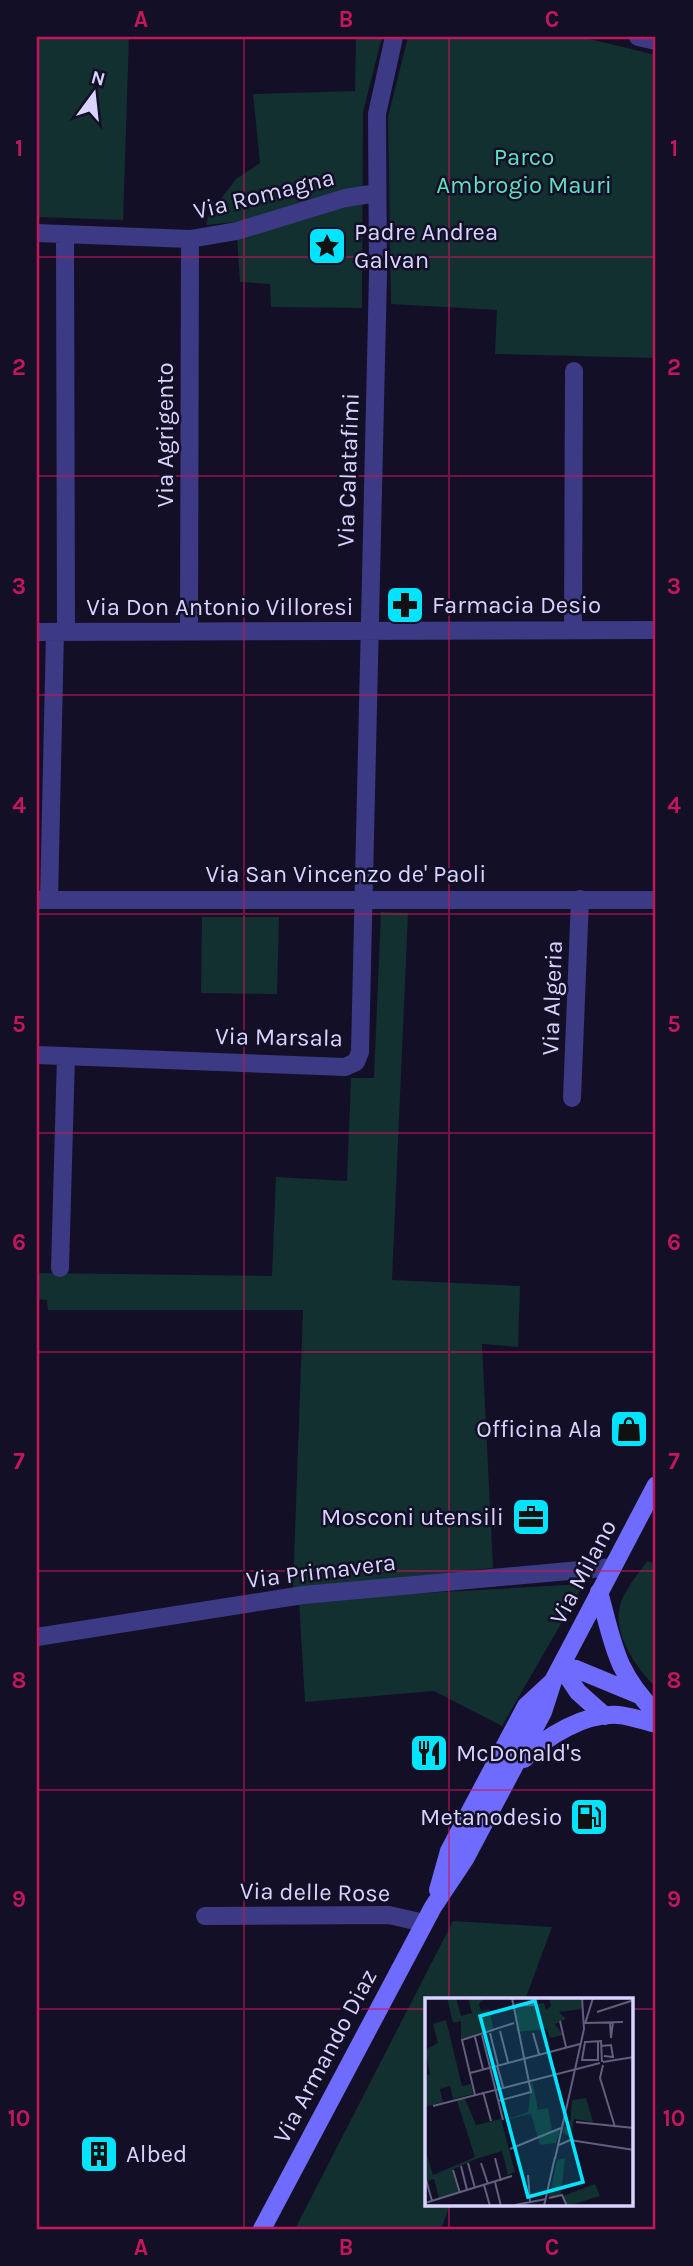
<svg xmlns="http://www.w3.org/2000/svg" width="693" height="2266" font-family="Karla,sans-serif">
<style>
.green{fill:#12302f}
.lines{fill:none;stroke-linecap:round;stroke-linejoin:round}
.street{stroke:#3d3a85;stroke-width:18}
.secondary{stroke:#6f6bff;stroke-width:18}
.grid{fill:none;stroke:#c2185b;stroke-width:2;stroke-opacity:0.55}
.labels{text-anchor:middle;stroke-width:5;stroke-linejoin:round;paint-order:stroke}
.park-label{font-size:24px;fill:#5fe0c0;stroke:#130f26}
.street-label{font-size:24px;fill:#d9d4ff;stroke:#130f26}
.poi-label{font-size:24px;fill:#d9d4ff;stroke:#130f26;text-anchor:start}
.inset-road{fill:none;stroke:#625e7d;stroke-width:2}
.view{fill:#00e5ff;fill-opacity:0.15;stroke:#00e5ff;stroke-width:3.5}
.inset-edge{fill:none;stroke:#d9d4ff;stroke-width:3.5}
.neatline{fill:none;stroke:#c2185b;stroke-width:2.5}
.grid-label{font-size:23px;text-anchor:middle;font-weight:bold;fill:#c2185b}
</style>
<rect width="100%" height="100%" fill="#130f26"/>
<!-- green -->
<path class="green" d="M 37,37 L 129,37 L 123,220 L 37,217 Z
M 356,37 L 382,37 L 363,112 L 362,308 L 271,307 L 270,284 L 240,282 L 236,222 L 206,225 L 212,203 L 220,200 L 236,179 L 260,163 L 253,94 L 355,91 Z
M 408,37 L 581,37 L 656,55 L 656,358 L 495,354 L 497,310 L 391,304 L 388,117 Z
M 381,912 L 408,913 L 392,1280 L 520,1286 L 518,1347 L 482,1344 L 493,1568 L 293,1589 L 303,1310 L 48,1310 L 47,1300 L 37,1299 L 37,1273 L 272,1276 L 276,1177 L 347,1181 L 351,1078 L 374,1078 Z
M 202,917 L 279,917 L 277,994 L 201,993 Z
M 647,1561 L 656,1564 L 656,1688 C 635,1666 611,1633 621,1602 C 626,1588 639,1573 647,1561 Z
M 584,1584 L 502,1726 L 434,1691 L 305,1702 L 299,1600 Z
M 453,1921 L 552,1927 L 525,2000 L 427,2000 L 427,2205 L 450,2205 L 441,2229 L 295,2229 Z"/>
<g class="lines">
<!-- street -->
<path class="street" d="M 638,37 L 656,41
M 37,233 L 190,239 L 237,231 L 345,198 L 377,193
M 65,234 L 66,631
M 573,630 L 574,371
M 189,631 L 190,239
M 37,632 L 656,630
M 37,900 L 656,900
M 49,900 L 55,632
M 37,1055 L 345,1067 L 356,1062 L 360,1052 L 378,274 L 377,114 L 394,37
M 572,1098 L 580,899
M 60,1268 L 66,1056
M 37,1637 L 303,1595 L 613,1567
M 205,1916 L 389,1915 L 424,1923"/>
<!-- secondary -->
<path class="secondary" d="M 599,1592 C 614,1646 615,1671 656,1713
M 561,1667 L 576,1669 L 639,1695
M 561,1667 L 578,1692 L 605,1716
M 524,1759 C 546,1736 585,1713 618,1715 C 631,1716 644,1721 656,1724
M 438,1890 L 449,1851 L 526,1706 L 553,1681
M 262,2229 L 433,1907 L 465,1859 L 543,1712 L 553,1681 L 656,1485"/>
</g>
<!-- grid -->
<path class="grid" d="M 244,37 L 244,2229M 449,37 L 449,2000M 37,257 L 656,257M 37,476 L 656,476M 37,695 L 656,695M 37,914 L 656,914M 37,1133 L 656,1133M 37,1352 L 656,1352M 37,1571 L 656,1571M 37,1790 L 656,1790M 37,2009 L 427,2009M 632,2009 L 656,2009M 449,2205 L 449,2229"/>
<!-- icons -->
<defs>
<symbol id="sight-square" viewBox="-11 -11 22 22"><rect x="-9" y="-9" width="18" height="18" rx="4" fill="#00e5ff" stroke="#130f26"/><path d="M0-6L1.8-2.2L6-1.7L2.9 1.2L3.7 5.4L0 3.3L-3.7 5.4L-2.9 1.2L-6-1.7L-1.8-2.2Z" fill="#111"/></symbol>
<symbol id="pharmacy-square" viewBox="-11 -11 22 22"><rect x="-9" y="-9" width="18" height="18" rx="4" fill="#00e5ff" stroke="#130f26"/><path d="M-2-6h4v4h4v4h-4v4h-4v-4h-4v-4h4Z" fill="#111"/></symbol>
<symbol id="shop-square" viewBox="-11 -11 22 22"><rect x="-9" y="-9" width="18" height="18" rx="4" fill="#00e5ff" stroke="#130f26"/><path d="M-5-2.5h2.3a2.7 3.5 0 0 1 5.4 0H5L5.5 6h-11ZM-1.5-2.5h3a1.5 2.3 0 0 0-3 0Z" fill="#111"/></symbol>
<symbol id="office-square" viewBox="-11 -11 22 22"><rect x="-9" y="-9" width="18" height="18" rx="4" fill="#00e5ff" stroke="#130f26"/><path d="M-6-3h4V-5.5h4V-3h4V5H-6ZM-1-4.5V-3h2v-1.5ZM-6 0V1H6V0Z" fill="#111"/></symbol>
<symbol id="restaurant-square" viewBox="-11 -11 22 22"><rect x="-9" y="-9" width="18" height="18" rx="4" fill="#00e5ff" stroke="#130f26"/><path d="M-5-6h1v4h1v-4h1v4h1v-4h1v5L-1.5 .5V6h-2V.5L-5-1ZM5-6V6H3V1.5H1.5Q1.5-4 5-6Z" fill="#111"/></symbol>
<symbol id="fuel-square" viewBox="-11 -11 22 22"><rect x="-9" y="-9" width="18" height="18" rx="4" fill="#00e5ff" stroke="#130f26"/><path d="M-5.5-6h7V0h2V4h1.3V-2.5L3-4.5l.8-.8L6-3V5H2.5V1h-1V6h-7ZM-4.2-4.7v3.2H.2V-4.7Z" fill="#111"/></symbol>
<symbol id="building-square" viewBox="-11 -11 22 22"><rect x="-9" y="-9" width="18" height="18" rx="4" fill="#00e5ff" stroke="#130f26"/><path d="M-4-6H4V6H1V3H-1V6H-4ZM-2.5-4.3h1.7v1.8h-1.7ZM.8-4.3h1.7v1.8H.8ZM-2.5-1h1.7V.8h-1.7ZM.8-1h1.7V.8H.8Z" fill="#111"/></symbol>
</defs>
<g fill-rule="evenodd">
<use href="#sight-square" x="305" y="224" width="44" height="44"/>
<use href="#pharmacy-square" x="383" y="583" width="44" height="44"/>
<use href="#shop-square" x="607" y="1407" width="44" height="44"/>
<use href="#office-square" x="509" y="1495" width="44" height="44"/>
<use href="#restaurant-square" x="407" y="1731" width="44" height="44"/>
<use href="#fuel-square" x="567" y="1795" width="44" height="44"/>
<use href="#building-square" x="77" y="2132" width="44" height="44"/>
</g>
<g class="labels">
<!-- park labels -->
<g class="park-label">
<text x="524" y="165">Parco<tspan x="524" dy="28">Ambrogio Mauri</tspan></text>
</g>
<!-- street labels -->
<g class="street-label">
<text transform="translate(264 194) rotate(-14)" y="8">Via Romagna</text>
<text transform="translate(165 435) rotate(-90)" y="8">Via Agrigento</text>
<text transform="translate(348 470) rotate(-88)" y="8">Via Calatafimi</text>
<text x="220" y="615">Via Don Antonio Villoresi</text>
<text x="346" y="882">Via San Vincenzo de' Paoli</text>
<text transform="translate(552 998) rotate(-88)" y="8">Via Algeria</text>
<text transform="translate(279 1037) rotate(1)" y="8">Via Marsala</text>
<text transform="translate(321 1571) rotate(-7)" y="8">Via Primavera</text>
<text transform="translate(583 1572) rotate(-62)" y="8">Via Milano</text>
<text transform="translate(315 1892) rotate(1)" y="8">Via delle Rose</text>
<text transform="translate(325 2056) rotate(-62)" y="8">Via Armando Diaz</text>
</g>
<!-- poi labels -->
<g class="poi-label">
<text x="354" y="240">Padre Andrea<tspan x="354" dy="28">Galvan</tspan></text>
<text x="432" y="613">Farmacia Desio</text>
<text x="602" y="1437" text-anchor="end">Officina Ala</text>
<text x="504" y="1525" text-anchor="end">Mosconi utensili</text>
<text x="456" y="1761">McDonald's</text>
<text x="562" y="1825" text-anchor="end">Metanodesio</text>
<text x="126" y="2162">Albed</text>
</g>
</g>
<!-- overview -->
<g transform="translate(425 1998)">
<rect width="208" height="208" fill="#130f26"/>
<path d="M 22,0 L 31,0 L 36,18 L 47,15 L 43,0 L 61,0 L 54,6 L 56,13 L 64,11 L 69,33 L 36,41 L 36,23 L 28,25 ZM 124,0 L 156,0 L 157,11 L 134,14 L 141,21 L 130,26 L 138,37 L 125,40 L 122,31 L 92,34 L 88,9 L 119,5 L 121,12 L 126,8 ZM 21,22 L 37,88 L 46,86 L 48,96 L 28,101 L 25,88 L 15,91 L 18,104 L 0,109 L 0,78 L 5,76 L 0,52 L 13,45 L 8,26 ZM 107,82 L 113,112 L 123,110 L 127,133 L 135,132 L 131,145 L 115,147 L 106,116 L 80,122 L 103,114 ZM 161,100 L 168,124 L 149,121 L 146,140 L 138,135 L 139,129 L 145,129 L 147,102 ZM 40,101 L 51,127 L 76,121 L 90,174 L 83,177 L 77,153 L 51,161 L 27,172 L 34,194 L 14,200 L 9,181 L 2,183 L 0,177 L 0,151 L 8,177 L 50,159 L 32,103 ZM 140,160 L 136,196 L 124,199 L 132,162 ZM 170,186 L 175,198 L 143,208 L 138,198 Z" fill="#12302f"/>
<path class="inset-road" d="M 87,8 L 108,7 L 107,0M 172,14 L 209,2M 135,23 L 141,49M 160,25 L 198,24M 185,25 L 186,40 L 188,24M 160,26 L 168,0M 75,33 L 83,64M 65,35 L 73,67M 108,35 L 114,56M 57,37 L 78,122M 50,39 L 58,71M 173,43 L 173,62 L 157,62 L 160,44 L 161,44 L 176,43 L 177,64M 176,48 L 186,47 L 188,59 L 179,58M 178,64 L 209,59M 72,67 L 78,89M 178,67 L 175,80 L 190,129M 45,75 L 155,46M 58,94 L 66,123M 50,97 L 37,42 L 89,25M 73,103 L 106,94 L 87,0M 8,108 L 175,65M 151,124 L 209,130M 134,147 L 145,142 L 209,152M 85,151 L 136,130M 70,160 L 76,183M 130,161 L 159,31 L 157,0M 43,165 L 50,190M 56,165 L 63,186M 36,168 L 42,192M 28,172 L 35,195M 103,177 L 105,204M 0,178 L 7,203M 70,184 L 76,208M 59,187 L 65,208M 124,200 L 137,197 L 142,208M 0,205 L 87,178M 90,207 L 121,201M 119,208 L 130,159"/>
<path class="view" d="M 110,3 L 158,184 L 103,199 L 55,18 Z"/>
<rect width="208" height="208" class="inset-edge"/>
</g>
<!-- border -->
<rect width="693" height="2266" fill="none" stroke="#130f26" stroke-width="77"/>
<!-- north arrow -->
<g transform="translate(94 94) rotate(15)" stroke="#130f26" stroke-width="5" paint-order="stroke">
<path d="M0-5L12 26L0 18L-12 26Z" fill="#d9d4ff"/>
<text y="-10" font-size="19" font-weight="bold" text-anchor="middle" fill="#d9d4ff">N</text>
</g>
<rect x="38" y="38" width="616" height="2190" class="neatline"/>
<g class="grid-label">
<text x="141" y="27">A</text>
<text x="346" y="27">B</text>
<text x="552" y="27">C</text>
<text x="19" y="156">1</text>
<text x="674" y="156">1</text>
<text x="19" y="375">2</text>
<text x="674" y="375">2</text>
<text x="19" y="594">3</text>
<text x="674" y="594">3</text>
<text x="19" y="813">4</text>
<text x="674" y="813">4</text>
<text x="19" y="1032">5</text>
<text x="674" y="1032">5</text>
<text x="19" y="1250">6</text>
<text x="674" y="1250">6</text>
<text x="19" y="1469">7</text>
<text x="674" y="1469">7</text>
<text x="19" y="1688">8</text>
<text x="674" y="1688">8</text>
<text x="19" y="1907">9</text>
<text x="674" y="1907">9</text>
<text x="19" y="2126">10</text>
<text x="674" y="2126">10</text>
<text x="141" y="2255">A</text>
<text x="346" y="2255">B</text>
<text x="552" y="2255">C</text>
</g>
</svg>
